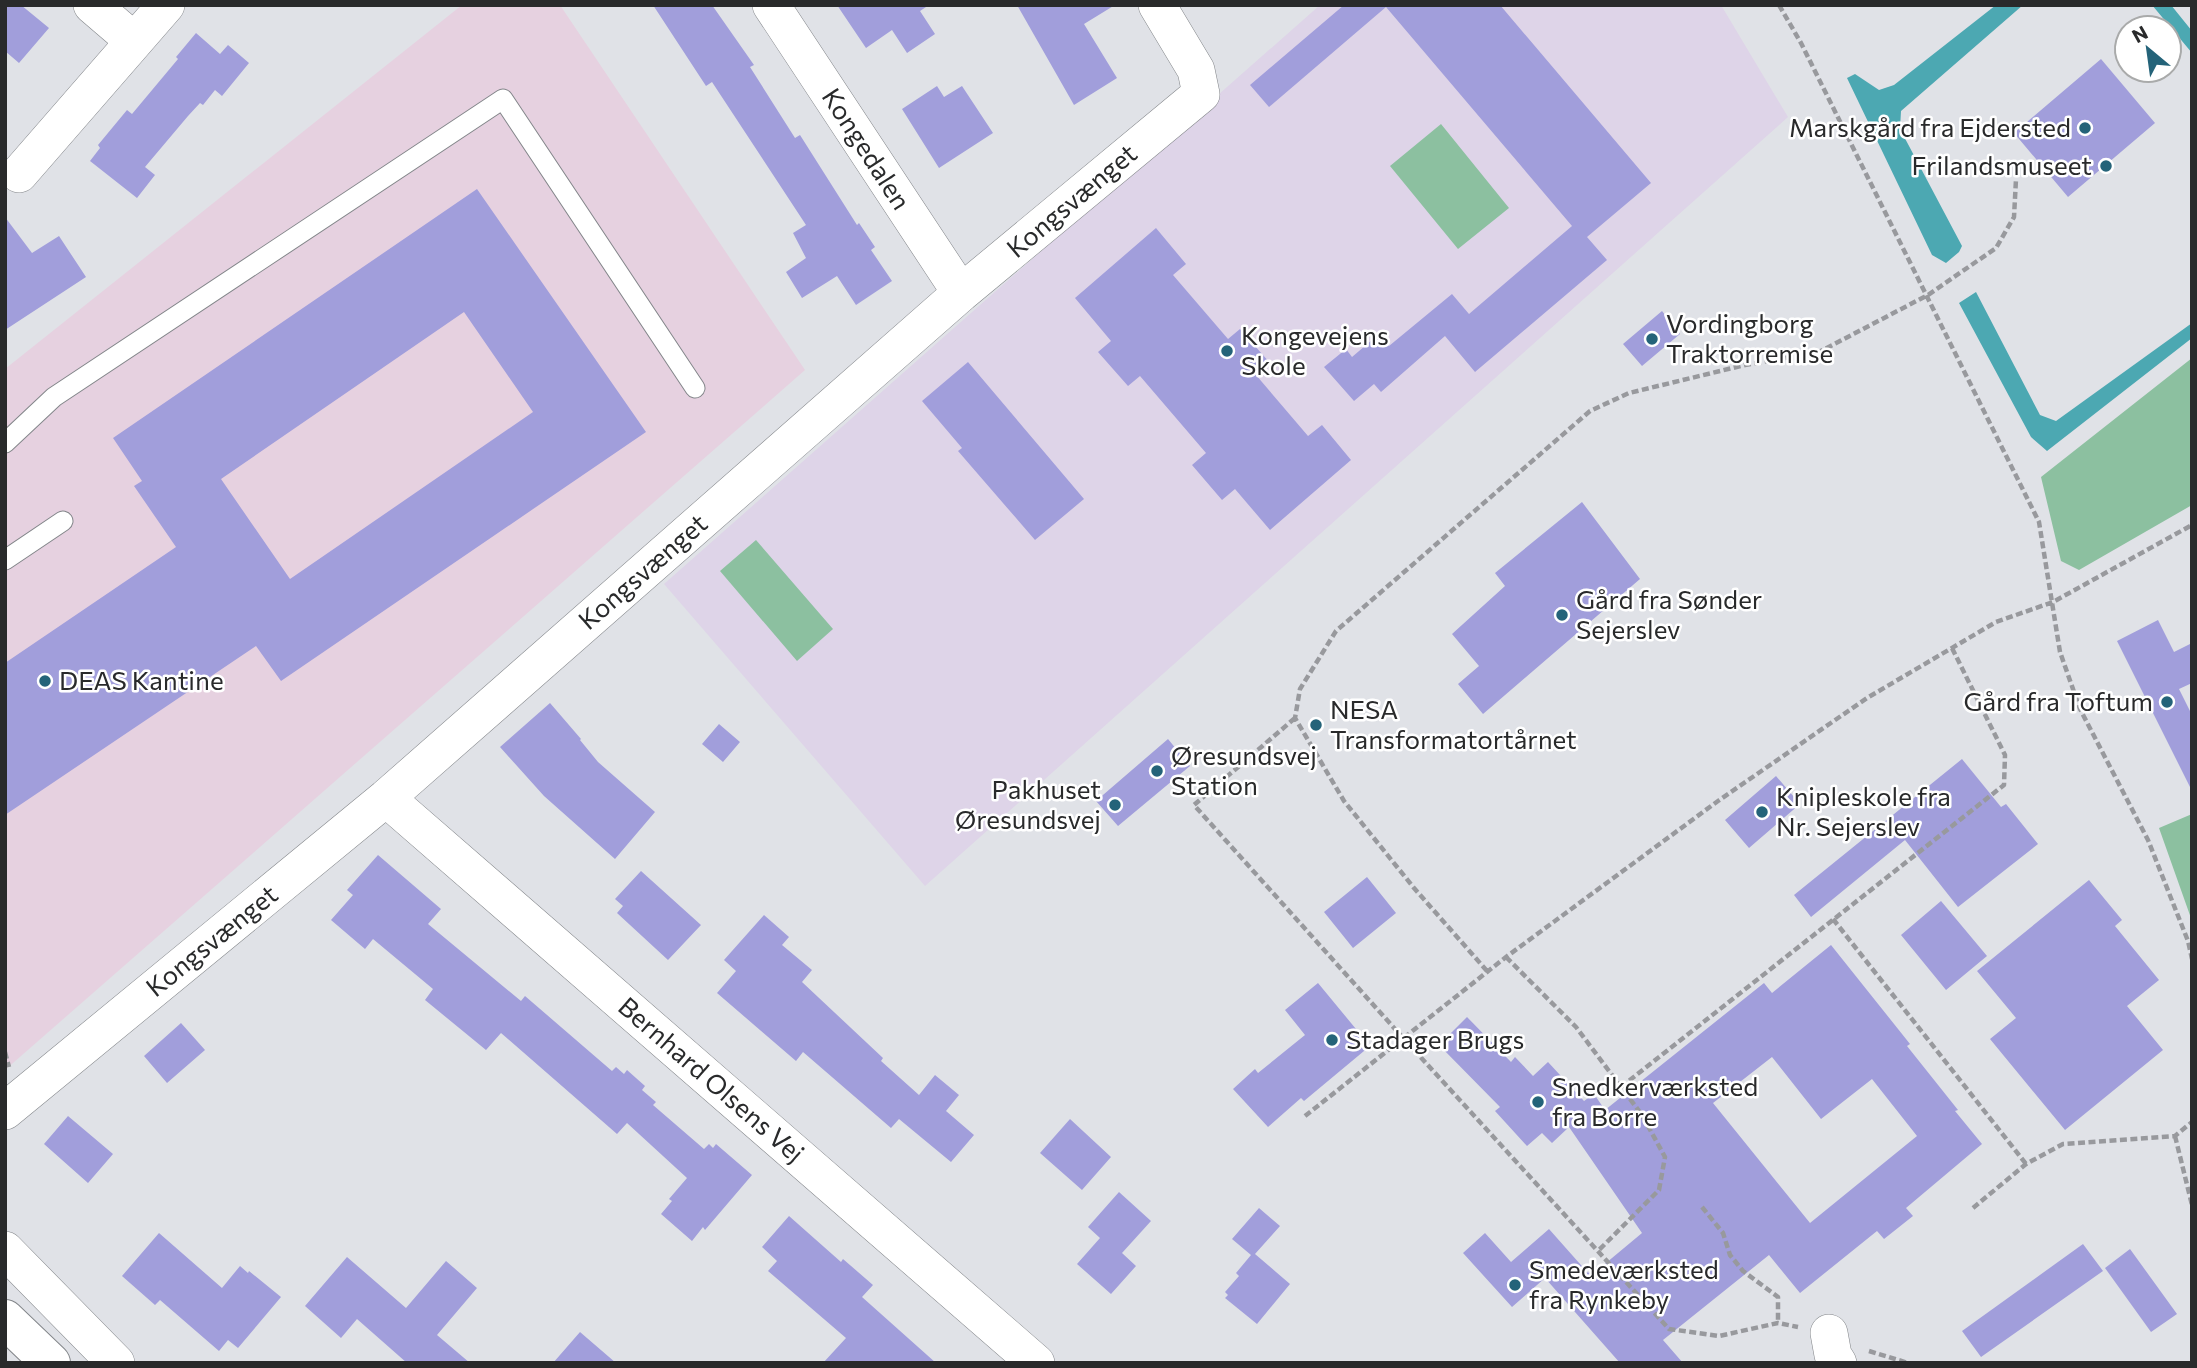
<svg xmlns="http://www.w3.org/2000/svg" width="2197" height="1368" font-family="Commissioner,sans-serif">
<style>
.industrial{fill:#e6d1e0}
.education{fill:#ded4e8}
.green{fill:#8cc0a0}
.water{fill:#4ca8b2}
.building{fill:#a19edb;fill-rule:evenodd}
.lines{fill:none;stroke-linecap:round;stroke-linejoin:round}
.service-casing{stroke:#83868a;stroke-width:21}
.minor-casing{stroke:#83868a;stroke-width:38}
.secondary-casing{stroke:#83868a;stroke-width:40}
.path{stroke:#98999d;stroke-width:4.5;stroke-dasharray:7 3.5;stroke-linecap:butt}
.service{stroke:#fff;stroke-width:19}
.minor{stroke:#fff;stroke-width:37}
.secondary{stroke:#fff;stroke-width:38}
.poi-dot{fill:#246379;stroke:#fff;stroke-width:2.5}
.labels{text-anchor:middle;stroke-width:5;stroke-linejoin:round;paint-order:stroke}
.poi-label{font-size:26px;fill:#292a2b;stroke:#fff;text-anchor:start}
.street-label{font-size:26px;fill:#292a2b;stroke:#fff}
</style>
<rect width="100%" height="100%" fill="#e0e2e7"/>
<!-- industrial -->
<path class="industrial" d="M 462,5 L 560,5 L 805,370 L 5,1070 L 5,369 Z"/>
<!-- education -->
<path class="education" d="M 1320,5 L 1721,5 L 1788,117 L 925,886 L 664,584 Z"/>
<!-- green -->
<path class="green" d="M 1441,124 L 1509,208 L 1458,249 L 1390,166 Z
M 2192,358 L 2192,505 L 2079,570 L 2061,561 L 2041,477 Z
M 756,540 L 833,629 L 797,661 L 720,571 Z
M 2192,814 L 2192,921 L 2159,828 Z"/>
<!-- water -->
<path class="water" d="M 1996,5 L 2023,5 L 1901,111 L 1900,129 L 1962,246 L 1959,252 L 1946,263 L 1932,255 L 1847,78 L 1855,74 L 1879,90 L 1894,85 Z
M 2152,5 L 2171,5 L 2192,31 L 2192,53 Z
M 1976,292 L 2040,415 L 2056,421 L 2192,323 L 2192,338 L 2047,451 L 2031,437 L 1959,303 Z"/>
<!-- building -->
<path class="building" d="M 5,5 L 21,5 L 49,28 L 19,63 L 5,51 Z
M 653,5 L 712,5 L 754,65 L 750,67 L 795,138 L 800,135 L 857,225 L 859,223 L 875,247 L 871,250 L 892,281 L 856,305 L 837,276 L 802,298 L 786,272 L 806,258 L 793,233 L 806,225 L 712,82 L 706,86 Z
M 837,5 L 929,5 L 920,11 L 935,34 L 907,53 L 892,30 L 866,48 Z
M 1017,5 L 1115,5 L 1084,24 L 1117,78 L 1074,105 Z
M 1344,5 L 1500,5 L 1651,183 L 1587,237 L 1607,260 L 1475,372 L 1445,336 L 1381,392 L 1374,384 L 1354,401 L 1324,367 L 1346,349 L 1352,357 L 1379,334 L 1389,346 L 1452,294 L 1469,314 L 1572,226 L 1386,7 L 1269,107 L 1250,85 Z
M 196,33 L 220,54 L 228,45 L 249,63 L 222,96 L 215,90 L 203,105 L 200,103 L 188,116 L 145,167 L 155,175 L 137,198 L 90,161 L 100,148 L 98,145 L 127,110 L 132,114 L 178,59 L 176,57 Z
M 2101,59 L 2155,123 L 2068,197 L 2014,133 Z
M 937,86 L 944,97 L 962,86 L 993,133 L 939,168 L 902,109 Z
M 477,189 L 646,432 L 281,681 L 256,646 L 5,815 L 5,663 L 176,547 L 134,486 L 142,481 L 113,438 ZM 464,312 L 533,412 L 290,579 L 221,479 Z
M 5,217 L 32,253 L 59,236 L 86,277 L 5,330 Z
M 1156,228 L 1186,264 L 1173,275 L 1228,339 L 1240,329 L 1270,363 L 1256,375 L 1308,436 L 1322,425 L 1351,460 L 1270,530 L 1235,489 L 1222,500 L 1192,465 L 1206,453 L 1140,376 L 1128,386 L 1098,352 L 1111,341 L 1075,298 Z
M 1662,311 L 1680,334 L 1642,366 L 1623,344 Z
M 968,362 L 1084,499 L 1035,540 L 958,451 L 962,448 L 922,401 Z
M 1582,502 L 1640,579 L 1483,714 L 1458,684 L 1479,666 L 1452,634 L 1505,586 L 1495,573 Z
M 2158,620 L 2174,652 L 2192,643 L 2192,683 L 2179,689 L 2192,715 L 2192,791 L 2117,641 Z
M 550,703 L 581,739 L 580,740 L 598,762 L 655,812 L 615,859 L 544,796 L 500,747 Z
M 719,724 L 740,742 L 723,762 L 702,744 Z
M 1168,739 L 1190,766 L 1118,826 L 1096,801 Z
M 1962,759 L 2001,807 L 2006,804 L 2038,844 L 1958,907 L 1905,840 L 1811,917 L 1794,895 Z
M 1776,776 L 1800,804 L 1749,848 L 1725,820 Z
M 378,855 L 441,909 L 428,924 L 521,1001 L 525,996 L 612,1071 L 616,1067 L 624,1074 L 627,1070 L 645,1086 L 642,1090 L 656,1102 L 653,1105 L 704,1149 L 709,1144 L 713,1148 L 716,1144 L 752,1175 L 705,1230 L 703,1227 L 692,1241 L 661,1214 L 672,1201 L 669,1199 L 687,1178 L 627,1123 L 617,1134 L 501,1033 L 486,1050 L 425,1000 L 433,989 L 373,939 L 365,949 L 331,920 L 353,895 L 347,890 Z
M 641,871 L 701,925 L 668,960 L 617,913 L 623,906 L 615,899 Z
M 1367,877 L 1396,913 L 1353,948 L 1324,912 Z
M 2089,880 L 2122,920 L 2115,926 L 2159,980 L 2127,1006 L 2163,1050 L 2065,1130 L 1990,1039 L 2016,1018 L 1977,971 Z
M 1941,901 L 1987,956 L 1946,990 L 1901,935 Z
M 764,915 L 789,937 L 782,945 L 812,970 L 802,982 L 883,1058 L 881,1061 L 919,1095 L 935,1075 L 959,1095 L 946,1111 L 974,1135 L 951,1162 L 899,1119 L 891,1128 L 803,1052 L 796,1061 L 717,993 L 736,971 L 724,960 Z
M 1831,945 L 1910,1044 L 1907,1046 L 1958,1110 L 1955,1111 L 1982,1144 L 1906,1208 L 1913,1216 L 1884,1239 L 1877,1231 L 1800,1293 L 1769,1255 L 1663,1340 L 1683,1363 L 1620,1363 L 1545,1278 L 1512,1307 L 1463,1253 L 1485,1233 L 1511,1262 L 1549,1229 L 1588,1273 L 1597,1266 L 1600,1268 L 1642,1233 L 1569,1127 L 1552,1143 L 1542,1133 L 1527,1146 L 1495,1111 L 1500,1107 L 1439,1045 L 1467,1017 L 1511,1062 L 1515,1057 L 1533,1076 L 1548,1062 L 1584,1101 L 1594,1094 L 1605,1110 L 1764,983 L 1772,993 ZM 1772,1057 L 1821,1119 L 1872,1079 L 1917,1136 L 1810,1223 L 1713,1103 Z
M 1318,983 L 1370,1046 L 1304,1101 L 1301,1098 L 1268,1127 L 1233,1089 L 1255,1069 L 1258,1073 L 1305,1035 L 1285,1010 Z
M 181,1023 L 205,1050 L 167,1083 L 144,1056 Z
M 68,1116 L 113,1154 L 88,1183 L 44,1144 Z
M 1070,1119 L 1111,1157 L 1082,1190 L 1040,1153 Z
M 1119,1192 L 1151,1221 L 1122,1253 L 1136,1266 L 1111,1294 L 1077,1264 L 1100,1238 L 1088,1227 Z
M 1259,1208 L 1280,1226 L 1255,1254 L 1290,1284 L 1257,1324 L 1225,1298 L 1228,1295 L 1225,1292 L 1239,1276 L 1236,1273 L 1251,1255 L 1232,1239 Z
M 789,1216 L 841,1262 L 843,1259 L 873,1285 L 862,1297 L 936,1363 L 823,1363 L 846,1338 L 768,1271 L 777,1261 L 762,1247 Z
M 159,1233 L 222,1288 L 240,1266 L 248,1273 L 249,1271 L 281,1297 L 238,1348 L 228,1340 L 219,1351 L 160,1300 L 155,1305 L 122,1276 Z
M 2083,1244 L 2103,1271 L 1981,1357 L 1962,1331 Z
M 2130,1249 L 2177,1314 L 2151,1332 L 2105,1268 Z
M 347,1257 L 406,1308 L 446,1261 L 477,1288 L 437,1335 L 470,1363 L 407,1363 L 357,1319 L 341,1338 L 305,1306 Z
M 580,1332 L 616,1363 L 553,1363 Z"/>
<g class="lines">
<defs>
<path id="service" d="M 5,443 L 54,397 L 503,99 L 695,388
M 5,560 L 63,521"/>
<path id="minor" d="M 92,5 L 134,41
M 771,5 L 961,293
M 19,174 L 166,5
M 386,798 L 1036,1363
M 5,1111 L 386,798 L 961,293 L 1201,94 L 1196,70 L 1157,5
M 5,1250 L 116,1363
M 1829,1333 L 1833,1355 L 1838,1363"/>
<path id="secondary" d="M 5,1319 L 51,1363"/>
</defs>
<!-- service casing -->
<use href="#service" class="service-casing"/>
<!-- minor casing -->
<use href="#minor" class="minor-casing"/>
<!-- secondary casing -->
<use href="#secondary" class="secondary-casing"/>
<!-- path -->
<path class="path" d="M 1779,5 L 1801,43 L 2039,522 L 2060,652 L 2080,709 L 2148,840 L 2188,941 L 2192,959
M 1295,718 L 1194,805 L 1404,1039 L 1669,1329 L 1719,1336 L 1778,1323 L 1798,1327
M 1833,919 L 2026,1164
M 1506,957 L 1576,1027 L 1642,1115 L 1665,1157 L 1659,1190 L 1599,1250
M 1487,971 L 1414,888 L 1344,801 L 1295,718 L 1300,689 L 1336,631 L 1590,411 L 1629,393 L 1745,365 L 1819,352 L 1928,295 L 1996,248 L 2014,217 L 2016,179
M 5,1052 L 9,1067
M 1621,1087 L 2004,785 L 2005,755 L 1952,648
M 1305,1116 L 1506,957 L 1718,801 L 1867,698 L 1996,622 L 2053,602 L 2192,525
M 2175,1136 L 2192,1205
M 1702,1207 L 1723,1233 L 1730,1255 L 1743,1271 L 1778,1297 L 1778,1323
M 1973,1208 L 2026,1164 L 2063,1144 L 2175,1136 L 2192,1122
M 1869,1351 L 1908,1363"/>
<!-- service -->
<use href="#service" class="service"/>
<!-- minor -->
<use href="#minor" class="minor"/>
<!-- secondary -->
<use href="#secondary" class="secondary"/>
</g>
<!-- markers -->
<g class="poi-dot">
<circle cx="2085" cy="128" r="7"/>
<circle cx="2106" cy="166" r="7"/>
<circle cx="1652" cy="339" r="7"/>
<circle cx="1227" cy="351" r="7"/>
<circle cx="1562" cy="615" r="7"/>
<circle cx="45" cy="681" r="7"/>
<circle cx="2167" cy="702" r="7"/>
<circle cx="1316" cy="725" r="7"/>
<circle cx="1157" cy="771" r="7"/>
<circle cx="1115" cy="805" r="7"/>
<circle cx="1762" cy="812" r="7"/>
<circle cx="1332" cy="1040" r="7"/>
<circle cx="1538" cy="1102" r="7"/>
<circle cx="1515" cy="1285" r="7"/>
</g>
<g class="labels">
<!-- poi labels -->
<g class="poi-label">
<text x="2071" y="137" text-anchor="end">Marskgård fra Ejdersted</text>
<text x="2092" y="175" text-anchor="end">Frilandsmuseet</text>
<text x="1666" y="333">Vordingborg<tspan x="1666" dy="30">Traktorremise</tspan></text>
<text x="1241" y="345">Kongevejens<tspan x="1241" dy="30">Skole</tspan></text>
<text x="1576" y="609">Gård fra Sønder<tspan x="1576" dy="30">Sejerslev</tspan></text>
<text x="59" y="690">DEAS Kantine</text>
<text x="2153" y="711" text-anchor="end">Gård fra Toftum</text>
<text x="1330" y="719">NESA<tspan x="1330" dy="30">Transformatortårnet</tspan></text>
<text x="1171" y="765">Øresundsvej<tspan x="1171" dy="30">Station</tspan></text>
<text x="1101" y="799" text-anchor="end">Pakhuset<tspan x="1101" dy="30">Øresundsvej</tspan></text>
<text x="1776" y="806">Knipleskole fra<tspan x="1776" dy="30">Nr. Sejerslev</tspan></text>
<text x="1346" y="1049">Stadager Brugs</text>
<text x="1552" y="1096">Snedkerværksted<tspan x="1552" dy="30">fra Borre</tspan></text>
<text x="1529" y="1279">Smedeværksted<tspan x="1529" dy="30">fra Rynkeby</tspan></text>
</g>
<!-- street labels -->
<g class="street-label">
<text transform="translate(866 149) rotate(57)" y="9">Kongedalen</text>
<text transform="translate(1072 201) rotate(-40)" y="9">Kongsvænget</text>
<text transform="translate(643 572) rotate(-41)" y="9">Kongsvænget</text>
<text transform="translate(212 941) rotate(-39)" y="9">Kongsvænget</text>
<text transform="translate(711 1080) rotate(41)" y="9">Bernhard Olsens Vej</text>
</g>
</g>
<!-- border -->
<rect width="2197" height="1368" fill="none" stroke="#292a2b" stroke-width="14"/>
<!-- north arrow -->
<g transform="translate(2148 49) rotate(331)"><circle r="33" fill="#ffffff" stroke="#a9aaaa" stroke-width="2"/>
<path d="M0-5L12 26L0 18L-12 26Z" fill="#246379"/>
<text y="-10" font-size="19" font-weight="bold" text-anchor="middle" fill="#292a2b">N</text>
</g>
</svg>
